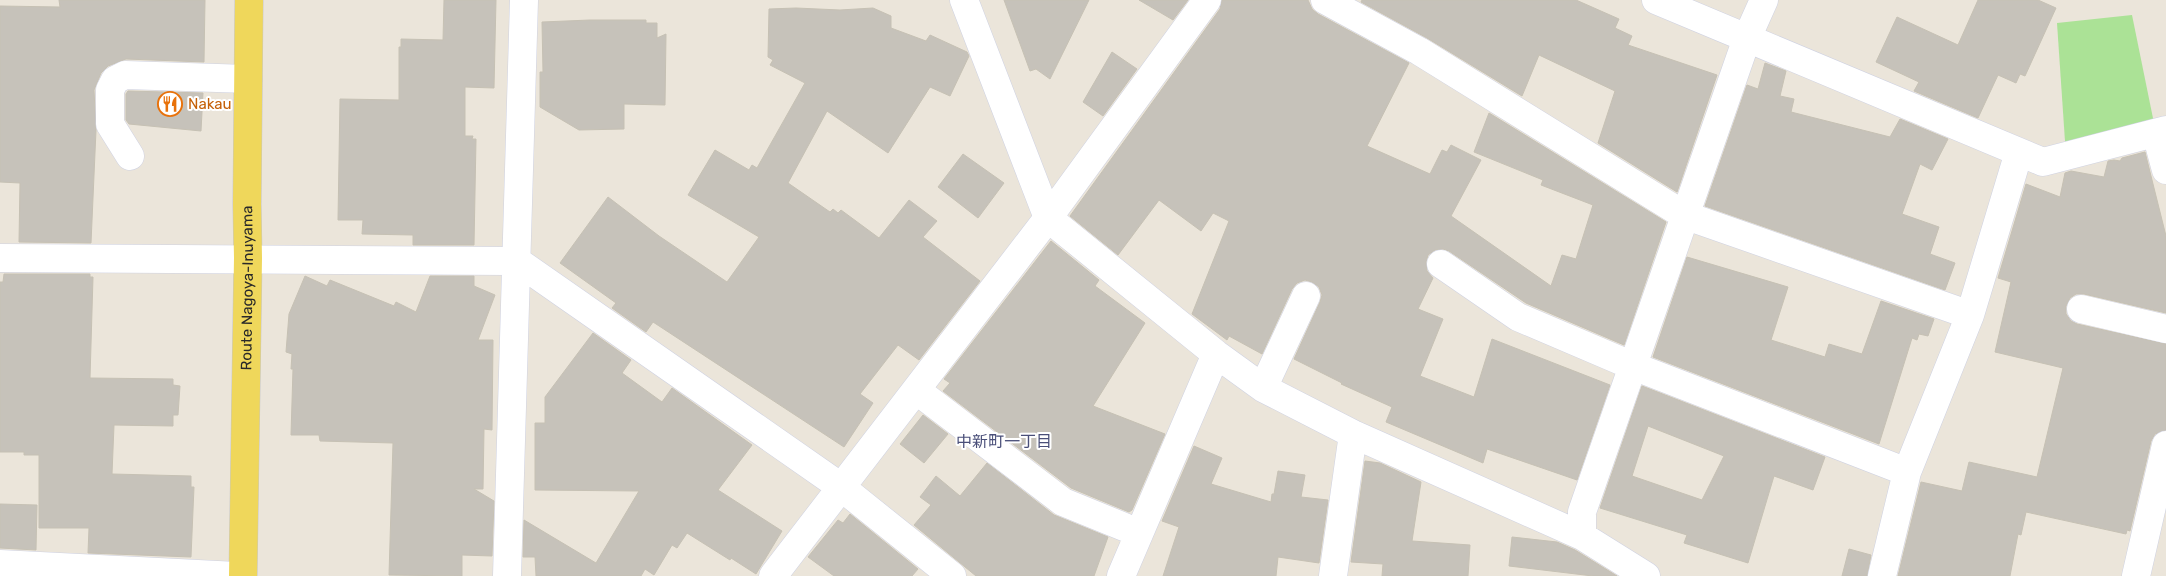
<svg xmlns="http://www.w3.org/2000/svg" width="2166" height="576" font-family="Rubik,'Noto Sans JP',sans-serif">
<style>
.green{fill:#abe296}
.building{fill:#c6c2ba;stroke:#c6c1b4;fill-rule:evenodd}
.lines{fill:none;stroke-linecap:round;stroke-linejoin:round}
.minor-casing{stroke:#cfd2e2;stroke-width:29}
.major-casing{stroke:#c7c7c7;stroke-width:29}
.minor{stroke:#fff;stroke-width:28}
.major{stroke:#efd75b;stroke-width:28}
.labels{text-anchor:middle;stroke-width:4;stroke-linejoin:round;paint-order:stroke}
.food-label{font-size:15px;fill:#c56008;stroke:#fff;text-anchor:start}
.street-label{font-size:15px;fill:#292929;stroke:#fff}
.neighbourhood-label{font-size:16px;fill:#4a4f79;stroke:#fff}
</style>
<rect width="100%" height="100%" fill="#ebe5da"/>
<!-- green -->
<path class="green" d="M 2132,15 L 2156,133 L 2066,156 L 2057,23 Z"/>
<!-- building -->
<path class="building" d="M 59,0 L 205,0 L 204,62 L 126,59 L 108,66 L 101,73 L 94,90 L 96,130 L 91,243 L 19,242 L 20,183 L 0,182 L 0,6 L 60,7 Z
M 444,0 L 496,0 L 494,88 L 465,87 L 465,136 L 473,136 L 472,139 L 476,139 L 474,245 L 413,245 L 413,235 L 362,234 L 363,220 L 338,220 L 340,99 L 399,100 L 399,47 L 401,47 L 401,39 L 443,40 Z
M 1004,0 L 1089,0 L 1050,79 L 1036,69 L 1030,71 Z
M 1139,0 L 1188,0 L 1173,20 Z
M 1222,0 L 1308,0 L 1312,9 L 1318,14 L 1409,63 L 1367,146 L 1430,174 L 1442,150 L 1447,152 L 1451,145 L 1481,160 L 1451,216 L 1551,286 L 1562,255 L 1576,259 L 1593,205 L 1541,185 L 1543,180 L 1474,152 L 1489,113 L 1666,222 L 1624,345 L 1526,303 L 1449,251 L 1443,249 L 1435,250 L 1428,255 L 1426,262 L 1427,271 L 1433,278 L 1418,309 L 1443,319 L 1420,376 L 1474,397 L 1492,339 L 1610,385 L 1577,480 L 1487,449 L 1483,463 L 1386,422 L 1392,407 L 1341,384 L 1342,383 L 1294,359 L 1320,302 L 1322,295 L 1319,287 L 1312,282 L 1305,280 L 1297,283 L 1292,289 L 1262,354 L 1229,336 L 1227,340 L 1192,314 L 1229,221 L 1213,213 L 1201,231 L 1159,200 L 1118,255 L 1070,216 L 1220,9 Z
M 1362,0 L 1576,0 L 1619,19 L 1615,28 L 1632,36 L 1628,45 L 1717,75 L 1677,192 L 1598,143 L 1615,91 L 1539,55 L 1522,96 L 1427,38 L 1361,2 Z
M 1978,0 L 2038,0 L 2056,8 L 2025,76 L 2020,74 L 2016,83 L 1998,75 L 1978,118 L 1914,91 L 1919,82 L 1876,62 L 1897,17 L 1958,45 Z
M 796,8 L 840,10 L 873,8 L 891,16 L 891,28 L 926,41 L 930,35 L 967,52 L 969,56 L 950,96 L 930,87 L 888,153 L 827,111 L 788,183 L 830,212 L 833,209 L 838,213 L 841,210 L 879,238 L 909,200 L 937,221 L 923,237 L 980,281 L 919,360 L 898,345 L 860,394 L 873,403 L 844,447 L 653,322 L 646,332 L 612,308 L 616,303 L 560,263 L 608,197 L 659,236 L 727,282 L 759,237 L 688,195 L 715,150 L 749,170 L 752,165 L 757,168 L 805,83 L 770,65 L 773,60 L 768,57 L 769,9 Z
M 590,20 L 646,20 L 646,23 L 657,23 L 657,38 L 666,34 L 665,105 L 624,104 L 624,129 L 579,130 L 540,107 L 540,72 L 543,72 L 542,22 Z
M 1112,52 L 1137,69 L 1103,116 L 1083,102 Z
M 1765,63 L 1786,71 L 1780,96 L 1794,99 L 1791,112 L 1890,137 L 1900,119 L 1948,139 L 1932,170 L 1920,164 L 1902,214 L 1939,227 L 1930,254 L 1955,263 L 1945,290 L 1705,206 L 1747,85 L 1758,89 Z
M 128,91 L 203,93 L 201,131 L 129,124 L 126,120 L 126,94 Z
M 2145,152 L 2166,236 L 2166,313 L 2084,294 L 2076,294 L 2070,298 L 2066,306 L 2066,314 L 2071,321 L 2077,324 L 2166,344 L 2166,430 L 2155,434 L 2151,441 L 2130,531 L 2127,530 L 2126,534 L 2026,512 L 2021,535 L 2018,534 L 2010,576 L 1898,576 L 1921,482 L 1962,491 L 1969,462 L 2037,477 L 2063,368 L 1995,352 L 2011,282 L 1998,278 L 2026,184 L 2060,197 L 2065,173 L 2071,171 L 2104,177 L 2108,161 L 2114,160 L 2120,161 L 2122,158 Z
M 963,154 L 1004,183 L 978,218 L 938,187 Z
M 1051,241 L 1099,280 L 1095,286 L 1145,323 L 1093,406 L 1165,434 L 1132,510 L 1129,512 L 1071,488 L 943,391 L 950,383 L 944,379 Z
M 1687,257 L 1788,287 L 1771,340 L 1825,357 L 1829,344 L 1862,354 L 1881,301 L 1934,319 L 1928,336 L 1919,334 L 1917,340 L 1912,338 L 1879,444 L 1653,357 Z
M 4,274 L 90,274 L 90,277 L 93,277 L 90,378 L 173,379 L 173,385 L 180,386 L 178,415 L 173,415 L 173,426 L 114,425 L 112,474 L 191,476 L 191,487 L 194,487 L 191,557 L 88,553 L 89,528 L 39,528 L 39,455 L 24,455 L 24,452 L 0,452 L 0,282 L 3,282 Z
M 305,276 L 327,286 L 330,280 L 394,306 L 396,302 L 416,312 L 430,276 L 474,276 L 474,286 L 495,295 L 478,340 L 493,340 L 492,430 L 484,429 L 483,489 L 474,489 L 494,501 L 492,556 L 462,555 L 462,576 L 389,575 L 393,443 L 320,441 L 319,435 L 291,435 L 293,369 L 291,369 L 292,354 L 286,352 L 289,314 Z
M 593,333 L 631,360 L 622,373 L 662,402 L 672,388 L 752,445 L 718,490 L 782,531 L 756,574 L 731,558 L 730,560 L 687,533 L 677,548 L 672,545 L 654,575 L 645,569 L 641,576 L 536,576 L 535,557 L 523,557 L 524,520 L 596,563 L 639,491 L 535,490 L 535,423 L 545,423 L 545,397 Z
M 1642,386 L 1825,457 L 1813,490 L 1774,476 L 1748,563 L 1684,543 L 1687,535 L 1600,508 ZM 1648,426 L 1724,456 L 1702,500 L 1632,476 Z
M 923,415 L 948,434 L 924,463 L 900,444 Z
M 1194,446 L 1222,458 L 1211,484 L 1271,502 L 1272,494 L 1274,494 L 1278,471 L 1305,475 L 1301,497 L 1328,500 L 1319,563 L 1278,557 L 1276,576 L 1163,576 L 1179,527 L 1162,521 Z
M 1365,461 L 1380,463 L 1421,482 L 1412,541 L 1470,545 L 1468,576 L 1382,576 L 1383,564 L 1351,562 Z
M 987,463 L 1054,515 L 1108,537 L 1094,576 L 976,576 L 914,525 L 931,505 L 920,497 L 936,476 L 960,496 Z
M 0,504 L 37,505 L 36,550 L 0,548 Z
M 850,514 L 918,569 L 912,576 L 834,576 L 808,557 L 838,520 L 843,523 Z
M 1512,537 L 1557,542 L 1575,550 L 1617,576 L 1593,576 L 1509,566 Z
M 1849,549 L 1871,555 L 1867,576 L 1842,576 Z"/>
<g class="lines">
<defs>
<path id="minor" d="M 964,0 L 1048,218 L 1216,354 L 1263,388 L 1353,434 L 1582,536 L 1646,576
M 1325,0 L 1419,51 L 1684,215 L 1970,315
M 1656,0 L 2043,162 L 2166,130
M 2156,133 L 2166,170
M 130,156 L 110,124 L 110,90 L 115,80 L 125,75 L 248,79
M 0,258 L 517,261 L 841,487 L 952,576
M 1441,264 L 1518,317 L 1633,366 L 1907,472
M 2081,309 L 2166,329
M 1263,388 L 1306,296
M 916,390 L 1063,502 L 1139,533
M 1582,536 L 1582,512 L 1747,38 L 1764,0
M 0,564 L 237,576
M 507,576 L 524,0
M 773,576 L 1048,218 L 1207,0
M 1121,576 L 1216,354
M 1333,576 L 1353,434
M 1882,576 L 1907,472 L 1970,315 L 2019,152
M 2136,576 L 2166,445"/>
<g id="major">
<path id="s1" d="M 243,576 L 248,258 L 247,204 L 249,0"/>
</g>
</defs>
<!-- minor casing -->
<use href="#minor" class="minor-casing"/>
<!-- major casing -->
<use href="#major" class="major-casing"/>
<!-- minor -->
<use href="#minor" class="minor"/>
<!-- major -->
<use href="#major" class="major"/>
</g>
<!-- icons -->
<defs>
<symbol id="restaurant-ring" viewBox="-11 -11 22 22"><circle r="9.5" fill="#fff" stroke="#e8710a" stroke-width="1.5"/><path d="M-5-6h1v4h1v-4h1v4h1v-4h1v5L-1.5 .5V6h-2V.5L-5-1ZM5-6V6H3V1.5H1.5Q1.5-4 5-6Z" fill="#e8710a"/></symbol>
</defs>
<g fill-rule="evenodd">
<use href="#restaurant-ring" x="156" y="90" width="28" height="28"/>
</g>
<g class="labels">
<!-- food labels -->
<g class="food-label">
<text x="188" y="109">Nakau</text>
</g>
<!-- street labels -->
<g class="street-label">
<text dy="5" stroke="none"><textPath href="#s1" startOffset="288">Route Nagoya-Inuyama</textPath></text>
</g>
<!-- neighbourhood labels -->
<g class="neighbourhood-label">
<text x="1004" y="447">中新町一丁目</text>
</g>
</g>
</svg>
